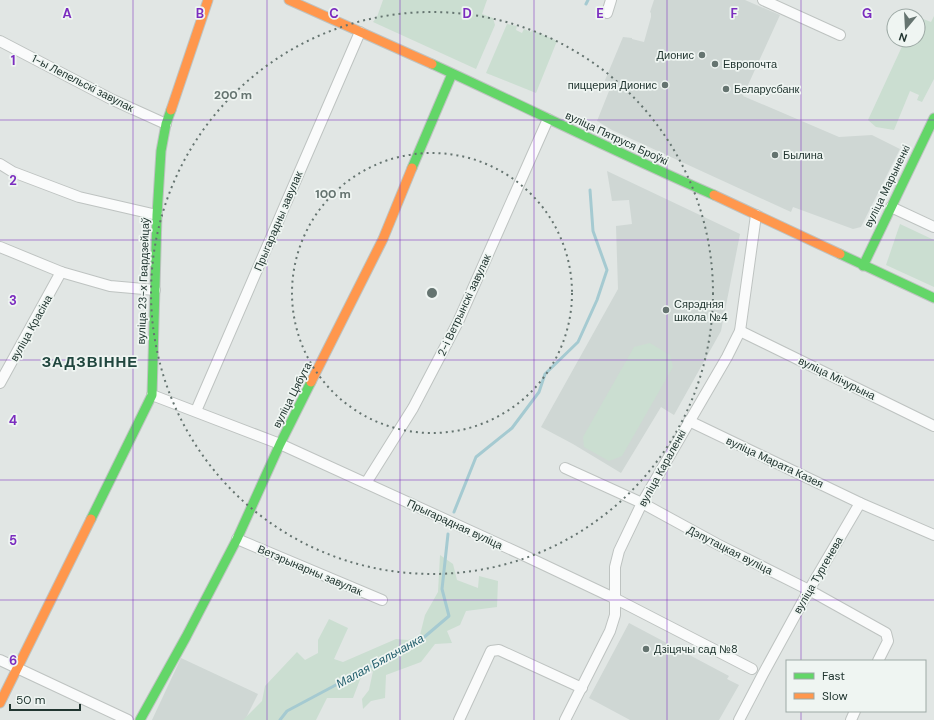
<svg xmlns="http://www.w3.org/2000/svg" width="934" height="720" viewBox="0 0 934 720" font-family="'DM Sans',sans-serif">
<style>
.built{fill:#cfd7d4}
.green{fill:#cbded1}
.lines{fill:none;stroke-linecap:round;stroke-linejoin:round}
.stream{stroke:#a5cad1;stroke-width:3}
.street-casing{stroke:#bec3c1;stroke-width:12}
.fast-casing{stroke:#bec3c1;stroke-width:11}
.slow-casing{stroke:#bec3c1;stroke-width:11}
.street{stroke:#fafbfb;stroke-width:10}
.fast{stroke:#63d668;stroke-width:9}
.slow{stroke:#ff974d;stroke-width:9}
.grid{fill:none;stroke:#7b2cbf;stroke-width:1;stroke-opacity:0.55}
.ring{fill:none;stroke:#657470;stroke-width:2;stroke-dasharray:2 4}
.poi-dot{fill:#657470;stroke:#eff5f2;stroke-width:1.5}
.labels{text-anchor:middle;dominant-baseline:central;stroke-width:3.5;stroke-linejoin:round;paint-order:stroke}
.poi-label{font-size:11px;fill:#223631;stroke:#eff5f2;text-anchor:start}
.street-label{font-size:11px;fill:#223631;stroke:#eff5f2}
.water-label{font-size:12px;font-style:italic;fill:#225e6c;stroke:#eff5f2}
.district-label{font-size:15px;font-weight:bold;letter-spacing:1px;fill:#20463e;stroke:#eff5f2}
.grid-label{font-size:13px;text-anchor:middle;font-weight:bold;fill:#7b2cbf;stroke:#eff5f2;stroke-width:3.5;stroke-linejoin:round;paint-order:stroke}
.centre{fill:#657470;stroke:#eff5f2;stroke-width:2}
.ring-label{font-size:12px;text-anchor:middle;font-weight:bold;fill:#657470;stroke:#eff5f2;stroke-width:3.5;stroke-linejoin:round;paint-order:stroke}
</style>
<rect width="100%" height="100%" fill="#e1e6e4"/>
<g class="built">
<polygon points="654,0 745,0 780,15 743,96 839,137 872,135 900,149 861,227 853,229 793,207 791,212 612,130 597,121 609,91 603,85 623,37 632,38 632,39 644,42 651,17 651,13 650,12"/>
<polygon points="607,171 740,234 721,331 674,415 661,407 621,473 573,444 541,427 618,289 616,226 632,224 629,200 612,201"/>
<polygon points="629,623 729,676 727,679 739,685 719,720 630,720 589,698"/>
<polygon points="181,658 258,694 245,720 152,720"/>
</g>
<g class="green">
<polygon points="383,0 487,0 482,14 493,18 495,25 476,69 373,22 377,17"/>
<polygon points="934,16 934,79 922,102 917,100 919,95 910,91 894,130 876,127 868,120 905,40 918,40 918,17 931,22"/>
<polygon points="507,24 517,26 516,30 522,33 524,29 531,32 532,30 557,41 536,93 486,73"/>
<polygon points="900,224 934,240 934,287 886,265"/>
<polygon points="650,343 670,355 673,367 622,456 609,461 584,447 583,437 634,347"/>
<polygon points="440,555 453,564 457,580 478,588 479,576 498,581 497,607 466,611 460,625 447,631 452,643 435,644 421,662 386,675 385,698 371,701 363,709 362,699 369,690 373,671 361,677 353,698 327,698 316,720 243,720 262,701 265,686 297,652 305,660 318,653 318,640 329,619 348,628 334,659 343,662 396,639 408,640 420,635 425,615 438,592"/>
</g>
<g class="lines">
<g class="stream">
<polyline points="586,4 588,0"/>
<polyline points="454,512 476,457 512,428 539,392 545,374 578,342 597,300 607,270 593,231 590,190"/>
<polyline points="280,720 287,711 422,639 449,616 442,589 448,534"/>
</g>
<g class="street-casing">
<g id="street">
<polyline points="763,0 840,35"/>
<polyline points="607,13 611,0"/>
<polyline points="0,41 113,100 166,124"/>
<polyline points="0,164 13,172 79,197 157,215"/>
<polyline points="891,207 934,227"/>
<polyline points="0,247 61,272 110,286 155,290"/>
<polyline points="740,331 934,426"/>
<polyline points="0,383 61,272"/>
<polyline points="152,395 280,444 521,554 616,599 752,669"/>
<polyline points="196,411 360,32"/>
<polyline points="689,421 860,503 934,535"/>
<polyline points="565,468 642,503 717,544 809,590 886,633 888,641 878,661"/>
<polyline points="366,483 413,408 458,322 548,119"/>
<polyline points="237,539 382,600"/>
<polyline points="0,660 128,720"/>
<polyline points="459,720 491,651 499,650 582,688"/>
<polyline points="565,720 610,631 615,615 615,567 619,551 642,503 727,357 740,331 756,215"/>
<polyline points="739,720 763,674 809,590 860,503"/>
<polyline points="851,720 855,711"/>
</g>
</g>
<g class="fast-casing">
<g id="fast">
<path d="M432 64C526 107 619 154 714 195"/>
<polyline points="412,168 452,74"/>
<polyline points="840,254 934,298"/>
<polyline points="863,266 934,118"/>
<polyline points="91,519 152,395 157,215 161,151 166,124 171,110"/>
<polyline points="140,720 186,637 237,539 280,444 311,382"/>
</g>
</g>
<g class="slow-casing">
<g id="slow">
<polyline points="289,0 432,64"/>
<polyline points="171,110 208,0"/>
<polyline points="714,195 840,254"/>
<polyline points="311,382 383,239 412,168"/>
<polyline points="0,703 91,519"/>
</g>
</g>
<use href="#street" class="street"/>
<use href="#fast" class="fast"/>
<use href="#slow" class="slow"/>
</g>
<path class="grid" d="M133 0V720M267 0V720M400 0V720M534 0V720M667 0V720M801 0V661M0 120H934M0 240H934M0 360H934M0 480H934M0 600H934M801 711V720"/>
<g class="ring">
<circle cx="432" cy="293" r="140"/>
<circle cx="432" cy="293" r="281"/>
</g>
<g class="poi-dot">
<circle cx="702" cy="55" r="4"/>
<circle cx="715" cy="64" r="4"/>
<circle cx="665" cy="85" r="4"/>
<circle cx="726" cy="89" r="4"/>
<circle cx="775" cy="155" r="4"/>
<circle cx="666" cy="310" r="4"/>
<circle cx="646" cy="649" r="4"/>
</g>
<g class="labels">
<g class="poi-label">
<text x="694" y="55" text-anchor="end">Дионис</text>
<text x="723" y="64">Европочта</text>
<text x="657" y="85" text-anchor="end">пиццерия Дионис</text>
<text x="734" y="89">Беларусбанк</text>
<text x="783" y="155">Былина</text>
<text x="674" y="304">Сярэдняя<tspan x="674" dy="13">школа №4</tspan></text>
<text x="654" y="649">Дзіцячы сад №8</text>
</g>
<g class="street-label">
<text transform="translate(83 83) rotate(27)">1-ы Лепельскі завулак</text>
<text transform="translate(617 138) rotate(25)">вуліца Пятруся Броўкі</text>
<text transform="translate(887 186) rotate(-64)">вуліца Марыненкі</text>
<text transform="translate(278 221) rotate(-67)">Прыгарадны завулак</text>
<text transform="translate(143 281) rotate(-88)">вуліца 23-х Гвардзейцаў</text>
<text transform="translate(464 305) rotate(-65)">2-і Ветрынскі завулак</text>
<text transform="translate(31 328) rotate(-61)">вуліца Красіна</text>
<text transform="translate(837 378) rotate(26)">вуліца Мічурына</text>
<text transform="translate(292 395) rotate(-63)">вуліца Цябута</text>
<text transform="translate(775 462) rotate(25)">вуліца Марата Казея</text>
<text transform="translate(662 468) rotate(-61)">вуліца Караленкі</text>
<text transform="translate(455 524) rotate(25)">Прыгарадная вуліца</text>
<text transform="translate(730 550) rotate(27)">Дэпутацкая вуліца</text>
<text transform="translate(310 570) rotate(23)">Ветэрынарны завулак</text>
<text transform="translate(818 575) rotate(-60)">вуліца Тургенева</text>
</g>
<g class="water-label">
<text transform="translate(380 661) rotate(-29)">Малая Бяльчанка</text>
</g>
<g class="district-label">
<text x="90" y="362">ЗАДЗВІННЕ</text>
</g>
</g>
<g class="grid-label">
<text x="67" y="18">A</text>
<text x="200" y="18">B</text>
<text x="334" y="18">C</text>
<text x="467" y="18">D</text>
<text x="600" y="18">E</text>
<text x="734" y="18">F</text>
<text x="867" y="18">G</text>
<text x="13" y="65">1</text>
<text x="13" y="185">2</text>
<text x="13" y="305">3</text>
<text x="13" y="425">4</text>
<text x="13" y="545">5</text>
<text x="13" y="665">6</text>
</g>
<circle cx="432" cy="293" r="6" class="centre"/>
<g class="ring-label">
<text x="233" y="99">200 m</text>
<text x="333" y="198">100 m</text>
</g>
<rect x="786" y="660" width="140" height="52" fill="#eff5f2" stroke="#9da9a5"/>
<rect x="794" y="673" width="20" height="6" fill="#63d668" stroke="#9da9a5"/>
<text x="822" y="680" font-size="12" fill="#223631">Fast</text>
<rect x="794" y="693" width="20" height="6" fill="#ff974d" stroke="#9da9a5"/>
<text x="822" y="700" font-size="12" fill="#223631">Slow</text>
<g transform="translate(906 28) rotate(198)"><circle r="19" fill="#eff5f2" stroke="#9da9a5"/>
<path d="M0-3L7 15L0 10L-7 15Z" fill="#657470"/>
<text y="-6" font-size="11" font-weight="bold" text-anchor="middle" fill="#223631">N</text>
</g>
<path d="M10 704v6h70v-6" fill="none" stroke="#223631" stroke-width="2"/>
<text x="16" y="704" font-size="12" fill="#223631" stroke="#eff5f2" stroke-width="3" paint-order="stroke">50 m</text>
</svg>
